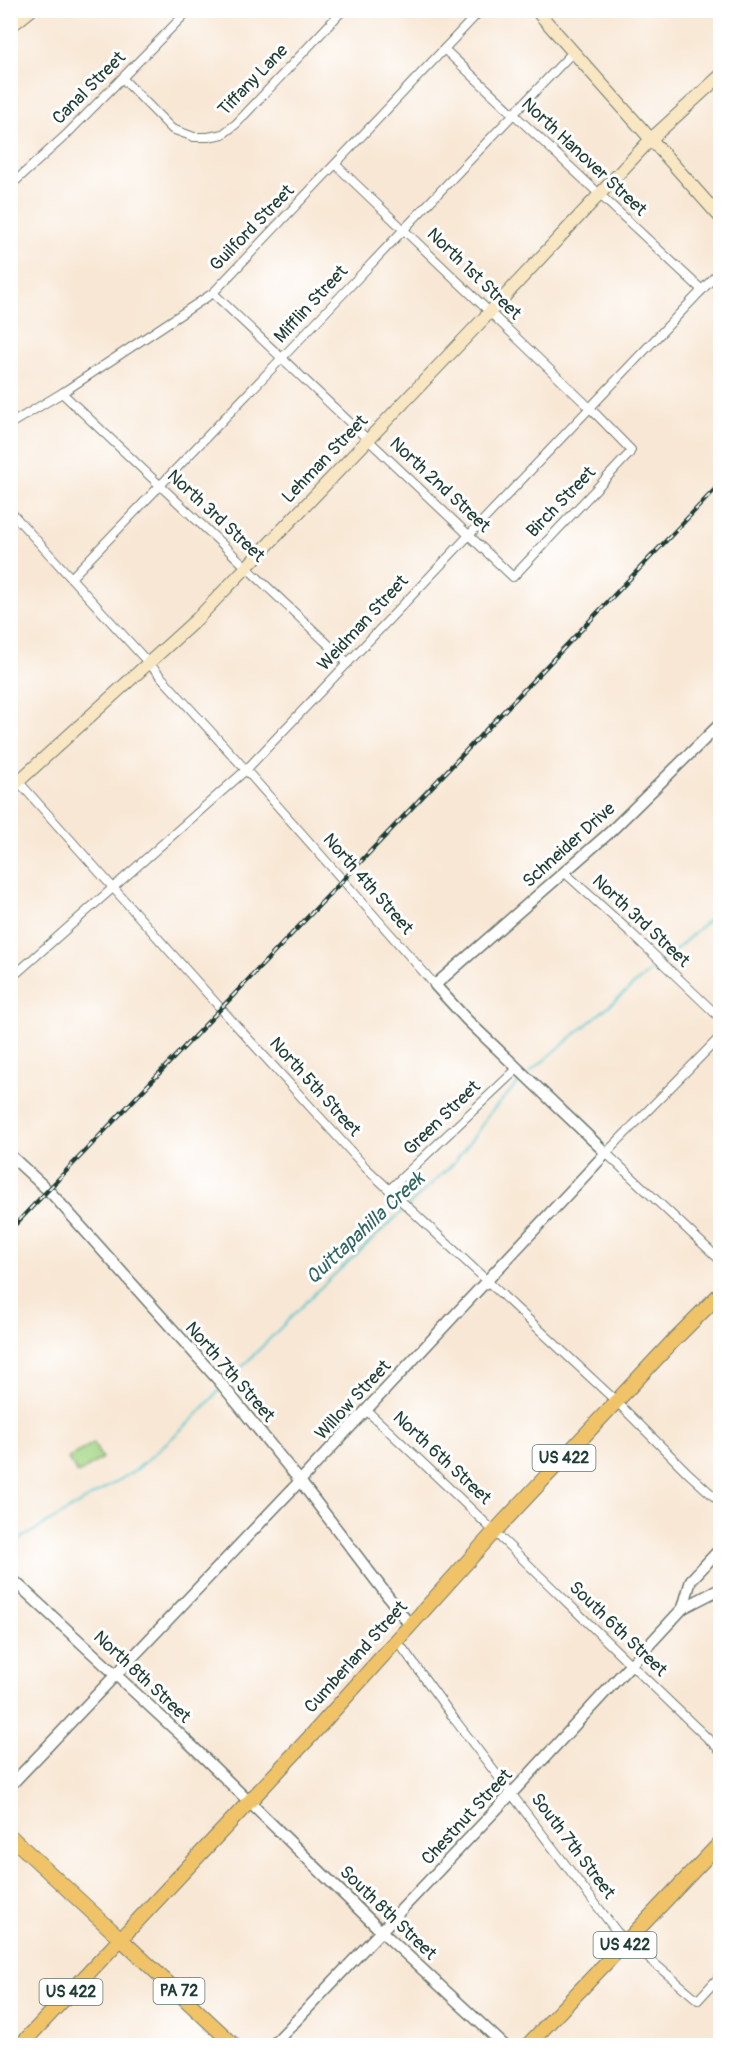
<svg xmlns="http://www.w3.org/2000/svg" width="731" height="2056" viewBox="0 0 731 2056" font-family="Pangolin,sans-serif">
<style>
.green{fill:#a4d685;stroke:#628a5c;stroke-width:1.5}
.lines{fill:none;stroke-linecap:round;stroke-linejoin:round}
.stream{stroke:#59c6cd;stroke-width:2}
.minor-casing{stroke:#6b786c;stroke-width:10}
.tertiary-casing{stroke:#6b786c;stroke-width:13}
.secondary-casing{stroke:#6b786c;stroke-width:14}
.primary-casing{stroke:#6b786c;stroke-width:16}
.trunk-casing{stroke:#6b786c;stroke-width:16}
.minor{stroke:#fff;stroke-width:8}
.tertiary{stroke:#fff;stroke-width:10}
.secondary{stroke:#f9e7c3;stroke-width:12}
.primary{stroke:#f0c369;stroke-width:14}
.trunk{stroke:#f0c369;stroke-width:14}
.rail-casing{stroke:#1f3d34;stroke-width:4.5}
.rail{stroke:#fff;stroke-width:2;stroke-dasharray:7;stroke-linecap:butt}
.labels{text-anchor:middle;dominant-baseline:central;stroke-width:6;stroke-linejoin:round;paint-order:stroke}
.shield{fill:#fff;stroke:#627771;stroke-width:1.5}
.shield-label{font-size:16px;font-weight:bold;fill:#1f3d34}
.street-label{font-size:18px;fill:#1f3d34;stroke:#fff}
.water-label{font-size:20px;font-style:italic;fill:#306662;stroke:#fff}
</style>
<rect width="100%" height="100%" fill="#fff"/>
<filter id="ink" filterUnits="userSpaceOnUse"><feTurbulence type="fractalNoise" baseFrequency=".0167" numOctaves="2"/><feDisplacementMap in="SourceGraphic" scale="12" xChannelSelector="R" yChannelSelector="G"/><feConvolveMatrix kernelMatrix="1 2 1 2 8 2 1 2 1" color-interpolation-filters="sRGB"/></filter>
<filter id="wash" filterUnits="userSpaceOnUse"><feTurbulence type="fractalNoise" baseFrequency=".008" numOctaves="4" result="noise"/><feDisplacementMap in="SourceGraphic" scale="24" xChannelSelector="R" yChannelSelector="G"/><feGaussianBlur stdDeviation="1.35" result="paint"/><feColorMatrix in="noise" values="0 0 0 0 0 0 0 0 0 0 0 0 0 0 0 0 0 1.4 0 .05"/><feComposite in="paint" operator="in"/></filter>
<g filter="url(#wash)">
<rect width="100%" height="100%" fill="#f8e7d4"/>
<polygon class="green" points="93,1443 102,1458 78,1474 68,1459"/>
<g class="lines">
<g class="stream">
<polyline points="529,1073 680,946 720,909"/>
<polyline points="226,1383 319,1289 453,1164 478,1131 487,1116 522,1079"/>
<polyline points="10,1545 136,1470 191,1421 220,1390"/>
</g>
</g>
</g>
<g filter="url(#ink)">
<g class="lines">
<g class="minor-casing">
<g id="minor">
<polyline points="444,49 702,290"/>
<polyline points="123,79 172,129 194,137 208,137 223,134 236,124 343,10"/>
<polyline points="10,186 66,135 189,10"/>
<polyline points="213,293 513,577 629,454 631,450 590,408 336,165"/>
<polyline points="62,393 348,663"/>
<polyline points="10,424 62,393 213,293 481,10"/>
<polyline points="10,511 246,770 435,985"/>
<path d="M71 578C240 404 405 227 573 52"/>
<polyline points="10,772 214,1001 366,1168 617,1402 688,1473 720,1502"/>
<polyline points="564,872 629,931 720,1018"/>
<polyline points="10,979 246,770 720,271"/>
<polyline points="720,1037 606,1153 720,1260"/>
<polyline points="389,1190 517,1069"/>
<path d="M366 1410C487 1521 601 1638 720 1750"/>
<polyline points="396,1639 455,1720 617,1932 698,2000 720,1976"/>
</g>
</g>
<g class="tertiary-casing">
<g id="tertiary">
<polyline points="10,1155 52,1194 219,1381 300,1481 409,1624"/>
<polyline points="10,1577 183,1737 380,1930 505,2046"/>
<polyline points="683,1608 720,1589"/>
<polyline points="10,1786 300,1481 606,1153 467,1020 435,985 609,833 720,724"/>
<polyline points="272,2046 512,1793 683,1608 691,1580 720,1549"/>
</g>
</g>
<g class="secondary-casing">
<g id="secondary">
<polyline points="536,10 720,217"/>
<polyline points="10,27 31,10"/>
<polyline points="10,789 197,619 490,312 651,139 720,76"/>
</g>
</g>
<g class="primary-casing">
<polyline id="primary" points="10,1836 121,1939"/>
</g>
<g class="trunk-casing">
<g id="trunk">
<polyline points="121,1939 235,2046"/>
<polyline points="20,2046 309,1738 495,1531 674,1340 720,1294"/>
<polyline points="527,2046 720,1843"/>
</g>
</g>
<use href="#minor" class="minor"/>
<use href="#tertiary" class="tertiary"/>
<use href="#secondary" class="secondary"/>
<use href="#primary" class="primary"/>
<use href="#trunk" class="trunk"/>
<g class="rail-casing">
<polyline id="rail" points="10,1230 720,484"/>
</g>
<use href="#rail" class="rail"/>
</g>
</g>
<g class="labels">
<g class="shield">
<rect x="532.5" y="1445" width="63" height="26" rx="4.5"/>
<rect x="593.5" y="1932" width="63" height="26" rx="4.5"/>
<rect x="153.5" y="1978" width="51" height="26" rx="4.5"/>
<rect x="39.5" y="1979" width="63" height="26" rx="4.5"/>
</g>
<g class="shield-label">
<text x="564" y="1458">US 422</text>
<text x="625" y="1945">US 422</text>
<text x="179" y="1991">PA 72</text>
<text x="71" y="1992">US 422</text>
</g>
<g class="street-label">
<text transform="translate(253 80) rotate(-46)">Tiffany Lane</text>
<text transform="translate(89 88) rotate(-45)">Canal Street</text>
<text transform="translate(584 157) rotate(43)">North Hanover Street</text>
<text transform="translate(252 228) rotate(-46)">Guilford Street</text>
<text transform="translate(474 274) rotate(44)">North 1st Street</text>
<text transform="translate(311 304) rotate(-47)">Mifflin Street</text>
<text transform="translate(325 459) rotate(-46)">Lehman Street</text>
<text transform="translate(440 485) rotate(43)">North 2nd Street</text>
<text transform="translate(561 502) rotate(-46)">Birch Street</text>
<text transform="translate(216 516) rotate(43)">North 3rd Street</text>
<text transform="translate(363 623) rotate(-47)">Weidman Street</text>
<text transform="translate(569 845) rotate(-42)">Schneider Drive</text>
<text transform="translate(368 884) rotate(49)">North 4th Street</text>
<text transform="translate(641 921) rotate(43)">North 3rd Street</text>
<text transform="translate(315 1087) rotate(48)">North 5th Street</text>
<text transform="translate(442 1118) rotate(-44)">Green Street</text>
<text transform="translate(230 1372) rotate(49)">North 7th Street</text>
<text transform="translate(353 1400) rotate(-47)">Willow Street</text>
<text transform="translate(442 1458) rotate(43)">North 6th Street</text>
<text transform="translate(618 1629) rotate(44)">South 6th Street</text>
<text transform="translate(356 1657) rotate(-48)">Cumberland Street</text>
<text transform="translate(142 1677) rotate(43)">North 8th Street</text>
<text transform="translate(467 1817) rotate(-47)">Chestnut Street</text>
<text transform="translate(573 1846) rotate(53)">South 7th Street</text>
<text transform="translate(388 1913) rotate(44)">South 8th Street</text>
</g>
<g class="water-label">
<text transform="translate(365 1228) rotate(-43)">Quittapahilla Creek</text>
</g>
</g>
<rect width="731" height="2056" fill="none" stroke="#fff" stroke-width="36"/>
</svg>
